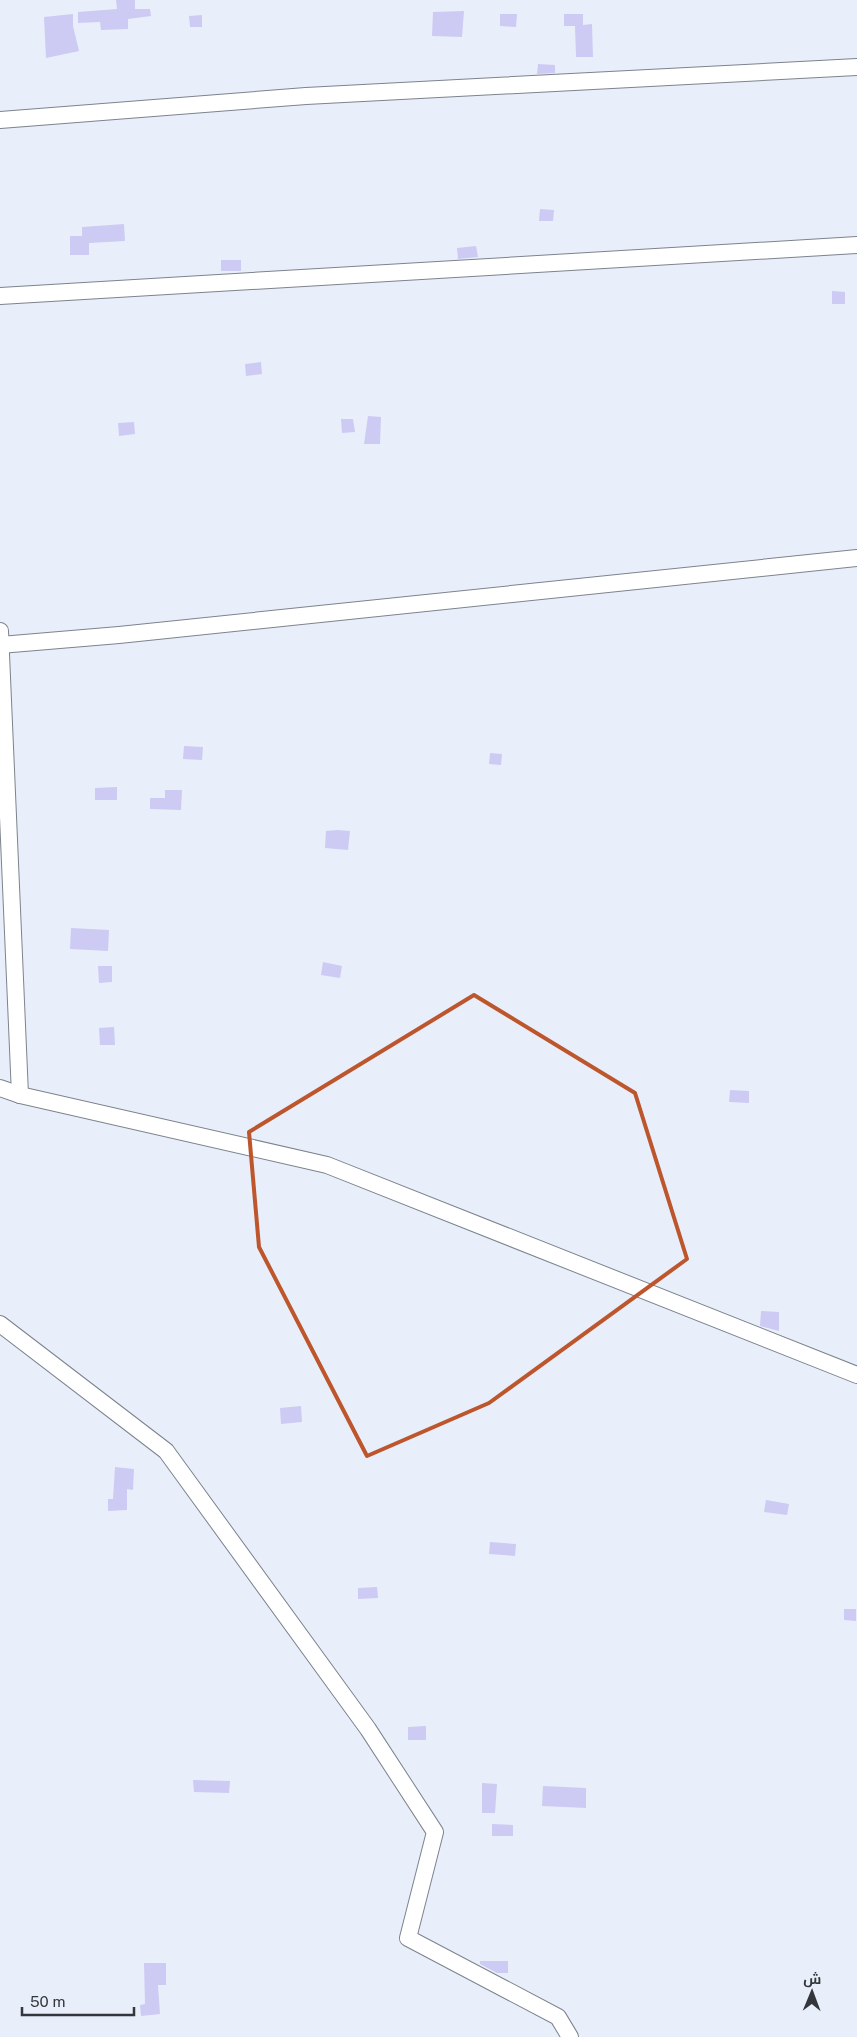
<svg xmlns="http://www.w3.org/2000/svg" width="857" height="2037" viewBox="0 0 857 2037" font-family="'Public Sans',Cairo,sans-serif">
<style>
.building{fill:#cdcaf4}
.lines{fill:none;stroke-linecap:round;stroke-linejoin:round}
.street-casing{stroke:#7d838d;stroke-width:18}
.street{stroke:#fff;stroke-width:16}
.marked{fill:none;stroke:#bd562c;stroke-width:4;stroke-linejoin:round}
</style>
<rect width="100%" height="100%" fill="#e8effa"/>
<g class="building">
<polygon points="116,0 135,0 135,9 150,9 151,16 128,19 128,29 101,30 100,22 78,23 78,12 117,9"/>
<polygon points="464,11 462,37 432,36 433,12"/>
<polygon points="73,14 73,26 79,51 46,58 44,17"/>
<polygon points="500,14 517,14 516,27 500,26"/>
<polygon points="564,14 583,14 583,25 592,24 593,57 576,57 575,26 564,26"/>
<polygon points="202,15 202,27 190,27 189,16"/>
<polygon points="538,64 555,65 555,73 537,74"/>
<polygon points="540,209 554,210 553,221 539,221"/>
<polygon points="124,224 125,241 89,243 89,255 70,255 70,236 82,236 82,227"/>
<polygon points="476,246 478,257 458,259 457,248"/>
<rect x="221" y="260" width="20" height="11"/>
<polygon points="832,291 845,292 845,304 832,304"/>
<polygon points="261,362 262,374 246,376 245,364"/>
<polygon points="368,416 381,417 380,444 364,444"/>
<polygon points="341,419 353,419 355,432 342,433"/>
<polygon points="134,422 135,434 119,436 118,423"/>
<polygon points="184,746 203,747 202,760 183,759"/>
<polygon points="490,753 502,754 501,765 489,764"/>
<polygon points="117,787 117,800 95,800 95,788"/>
<polygon points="165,790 182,790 181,810 150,809 150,798 165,798"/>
<polygon points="337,830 350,831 348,850 325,848 326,831"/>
<polygon points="71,928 109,930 108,951 70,949"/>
<polygon points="323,962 342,966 340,978 321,975"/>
<polygon points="98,966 112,966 112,982 99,983"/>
<polygon points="114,1027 115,1045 100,1045 99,1028"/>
<polygon points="730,1090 749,1091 749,1103 729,1102"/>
<polygon points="761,1311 779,1312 779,1331 760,1326"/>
<polygon points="301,1406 302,1422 281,1424 280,1408"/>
<polygon points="115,1467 134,1469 133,1490 127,1489 127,1510 108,1511 108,1499 113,1499"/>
<polygon points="766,1500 789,1504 787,1515 764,1512"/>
<polygon points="490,1542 516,1544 515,1556 489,1554"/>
<polygon points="377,1587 378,1598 358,1599 358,1588"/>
<polygon points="844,1609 856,1609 856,1621 844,1620"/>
<polygon points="426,1726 426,1740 408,1740 408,1727"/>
<polygon points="193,1780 230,1781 229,1793 194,1792"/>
<polygon points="482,1783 497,1784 495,1813 482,1813"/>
<polygon points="543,1786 586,1788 586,1808 542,1806"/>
<polygon points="492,1824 513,1825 513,1836 492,1836"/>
<polygon points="480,1961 508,1961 508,1973 497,1973 480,1964"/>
<polygon points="144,1963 166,1963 166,1985 158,1985 160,2014 141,2016 140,2005 145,2004"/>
</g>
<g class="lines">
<g class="street-casing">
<g id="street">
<polyline points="0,120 306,96 857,67"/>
<polyline points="0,296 857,245"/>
<polyline points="0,631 20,1095"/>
<polyline points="0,645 119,635 857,558"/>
<polyline points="0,1088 20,1095 327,1165 857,1375"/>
<polyline points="0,1324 166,1451 368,1729 435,1832 408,1938 558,2017 570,2037"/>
</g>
</g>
<use href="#street" class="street"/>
</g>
<path class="marked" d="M474 995 635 1093 687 1259 489 1403 367 1456 259 1247 249 1132Z"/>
<g transform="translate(812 1992) rotate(1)" stroke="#e8effa" stroke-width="4" paint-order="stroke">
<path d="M0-4L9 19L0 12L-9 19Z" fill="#33363a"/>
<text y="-8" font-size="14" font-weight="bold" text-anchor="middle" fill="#33363a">ش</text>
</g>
<path d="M22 2007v8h112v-8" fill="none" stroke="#33363a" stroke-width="2.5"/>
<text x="30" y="2007" font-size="15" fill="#33363a" stroke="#e8effa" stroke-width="4" paint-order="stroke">50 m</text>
</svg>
